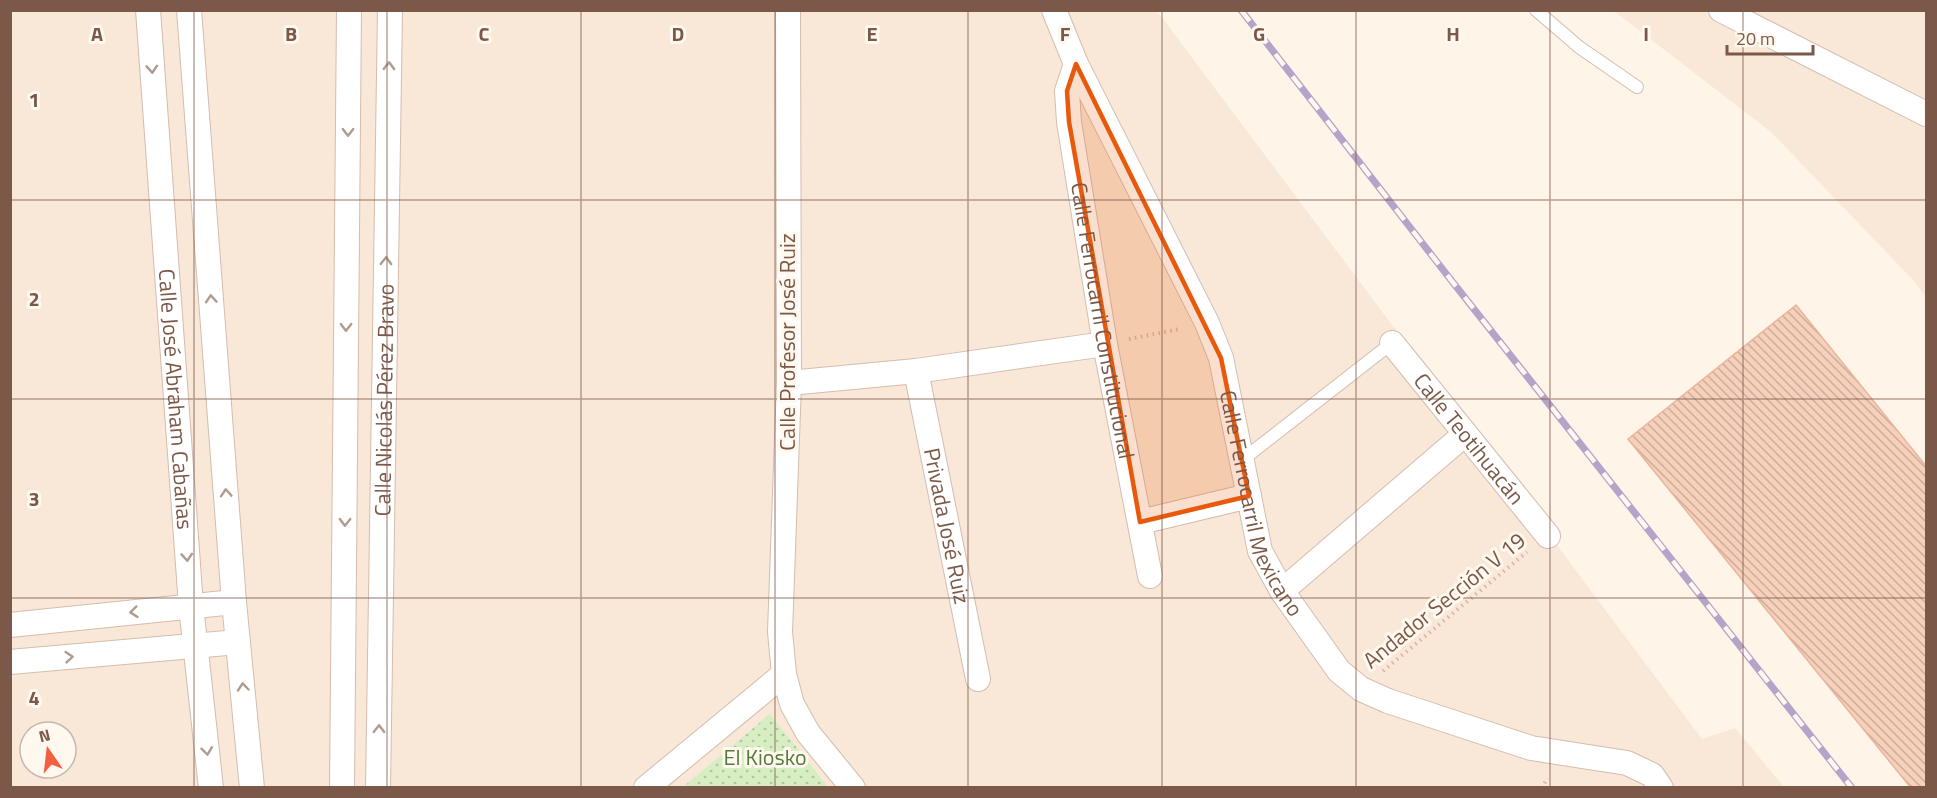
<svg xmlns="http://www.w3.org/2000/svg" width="1937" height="798" viewBox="0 0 1937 798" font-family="'Titillium Web',sans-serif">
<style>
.residential{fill:#f9e8d7;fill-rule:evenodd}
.grass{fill:url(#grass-dots)}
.building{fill:url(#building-back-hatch);stroke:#ebb59a;stroke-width:1.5}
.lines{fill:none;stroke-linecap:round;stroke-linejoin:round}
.service-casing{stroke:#d4bdae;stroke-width:14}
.minor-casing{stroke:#d4bdae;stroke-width:26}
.path{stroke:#dcb39e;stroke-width:4;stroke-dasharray:1.5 4.5;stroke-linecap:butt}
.service{stroke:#fff;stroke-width:12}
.minor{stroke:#fff;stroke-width:24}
.rail-casing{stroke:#b6a3ca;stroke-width:7}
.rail{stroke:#fff8ef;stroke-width:4.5;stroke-dasharray:14;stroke-linecap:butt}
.oneway{stroke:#b09b91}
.marked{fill:#e8590c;fill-opacity:0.2;stroke:#e8590c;stroke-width:4.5;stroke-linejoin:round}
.grid{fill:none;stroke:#7b5848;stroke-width:1.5;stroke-opacity:0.55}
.labels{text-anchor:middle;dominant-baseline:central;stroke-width:6;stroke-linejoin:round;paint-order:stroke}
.street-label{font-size:22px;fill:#7b5848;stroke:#fff8ef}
.park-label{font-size:22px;fill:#527c3c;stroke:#fff8ef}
.grid-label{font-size:20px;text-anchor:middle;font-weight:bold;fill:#7b5848;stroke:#fff8ef;stroke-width:6;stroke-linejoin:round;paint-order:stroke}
</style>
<defs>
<pattern id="grass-dots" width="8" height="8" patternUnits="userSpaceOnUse" patternTransform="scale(1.5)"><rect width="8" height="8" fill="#d7eec3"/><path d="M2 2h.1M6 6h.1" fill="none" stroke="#b3c4a0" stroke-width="1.8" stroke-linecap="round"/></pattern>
<pattern id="building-back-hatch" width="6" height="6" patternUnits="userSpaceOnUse" patternTransform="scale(1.5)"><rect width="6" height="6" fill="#f6d0bb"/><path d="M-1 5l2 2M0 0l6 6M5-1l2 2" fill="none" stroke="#ccac9a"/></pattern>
</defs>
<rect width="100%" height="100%" fill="#fef4e7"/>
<g class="residential">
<path d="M10 11H1157L1702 739 1735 728 1784 787H11ZM30 732H66V768H30Z"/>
<polygon points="1614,11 1926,11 1926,297 1913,280 1771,132"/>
</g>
<polygon class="grass" points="770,714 828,787 683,787"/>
<polygon class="building" points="1796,305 1926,466 1926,788 1911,788 1628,439"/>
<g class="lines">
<g class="service-casing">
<g id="service">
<polyline points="1536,10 1579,47 1637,87"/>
<polyline points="1242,460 1392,343"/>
</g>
</g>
<g class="minor-casing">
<g id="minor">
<path id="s1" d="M148 10 191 606 211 788"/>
<polyline points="189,10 234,602 252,788"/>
<polyline points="788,10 789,383 780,632 784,674 792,704 808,733 853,788"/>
<path id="s2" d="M1054 10 1076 64 1207 323 1221 358 1260 551 1282 591 1339 671 1361 689 1388 701 1531 748 1627 763 1652 775 1661 788"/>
<polyline points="1721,10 1926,114"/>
<path id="s3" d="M1076 64 1067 91 1069 122 1105 344 1150 576"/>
<path id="s4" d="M1392 343 1548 536"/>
<path id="s5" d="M916 371 978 679"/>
<polyline points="789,383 916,371 1105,344"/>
<polyline points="1140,522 1249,496"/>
<polyline points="1282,591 1465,434"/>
<polyline points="10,625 234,602"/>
<polyline points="10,662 238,642"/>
<polyline points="342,788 349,10"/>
<path id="s6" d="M378 788 390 10"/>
<polyline points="646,788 784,674"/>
</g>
</g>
<g class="path">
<polyline points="1129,339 1180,329"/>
<polyline points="1383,671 1527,552"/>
<polyline points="1541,788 1548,778"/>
</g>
<use href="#service" class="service"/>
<use href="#minor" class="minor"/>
<g class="rail-casing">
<polyline id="rail" points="1241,10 1451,280 1852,788"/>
</g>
<use href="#rail" class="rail"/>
</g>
<defs><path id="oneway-chevron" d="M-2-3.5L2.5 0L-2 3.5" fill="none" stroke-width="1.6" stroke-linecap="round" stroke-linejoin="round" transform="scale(1.5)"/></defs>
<g class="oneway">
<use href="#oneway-chevron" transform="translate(389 66) rotate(-89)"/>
<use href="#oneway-chevron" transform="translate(152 69) rotate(86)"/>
<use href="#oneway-chevron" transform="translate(348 132) rotate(91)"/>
<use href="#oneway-chevron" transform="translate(386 261) rotate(-89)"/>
<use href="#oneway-chevron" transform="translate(211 299) rotate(-94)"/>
<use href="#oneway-chevron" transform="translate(346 327) rotate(91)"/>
<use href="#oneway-chevron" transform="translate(226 493) rotate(-94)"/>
<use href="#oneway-chevron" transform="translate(345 522) rotate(91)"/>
<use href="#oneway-chevron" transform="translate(187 557) rotate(86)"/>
<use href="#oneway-chevron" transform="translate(134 612) rotate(174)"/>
<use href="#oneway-chevron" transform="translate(69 657) rotate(-5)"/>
<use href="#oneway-chevron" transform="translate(243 687) rotate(-95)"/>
<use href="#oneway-chevron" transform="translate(379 729) rotate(-89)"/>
<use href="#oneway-chevron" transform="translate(207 751) rotate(83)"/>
</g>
<path class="marked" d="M1076 64 1221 358 1249 496 1140 522 1069 122 1067 91Z"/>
<path class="grid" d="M194 10V788M387 10V788M581 10V788M775 10V788M968 10V788M1162 10V788M1356 10V788M1550 10V788M1743 10V788M10 200H1926M10 399H1926M10 598H1926"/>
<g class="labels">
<g class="street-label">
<text stroke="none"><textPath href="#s3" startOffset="261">Calle Ferrocarril Constitucional</textPath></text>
<text transform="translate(787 342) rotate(-90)">Calle Profesor José Ruiz</text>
<text stroke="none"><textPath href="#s1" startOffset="390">Calle José Abraham Cabañas</textPath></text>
<text stroke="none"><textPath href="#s6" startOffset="388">Calle Nicolás Pérez Bravo</textPath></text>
<text stroke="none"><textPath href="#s4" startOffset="123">Calle Teotihuacán</textPath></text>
<text stroke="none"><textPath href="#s2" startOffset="538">Calle Ferrocarril Mexicano</textPath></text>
<text stroke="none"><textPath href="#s5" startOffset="158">Privada José Ruiz</textPath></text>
<text transform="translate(1444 600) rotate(-39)">Andador Sección V 19</text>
</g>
<g class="park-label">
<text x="765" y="757">El Kiosko</text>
</g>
</g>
<g class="grid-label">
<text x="97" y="41">A</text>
<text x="291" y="41">B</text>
<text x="484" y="41">C</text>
<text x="678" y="41">D</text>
<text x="872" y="41">E</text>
<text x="1065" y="41">F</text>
<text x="1259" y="41">G</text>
<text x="1453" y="41">H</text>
<text x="1646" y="41">I</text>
<text x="34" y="107">1</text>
<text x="34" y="306">2</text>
<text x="34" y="506">3</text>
<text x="34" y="705">4</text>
</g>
<rect width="1937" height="798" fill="none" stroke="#7b5848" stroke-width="24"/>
<g transform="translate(48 750) rotate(346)"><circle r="28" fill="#fff8ef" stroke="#cab8ac" stroke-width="1.5"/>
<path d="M0-4.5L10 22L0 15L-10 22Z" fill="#f36041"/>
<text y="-9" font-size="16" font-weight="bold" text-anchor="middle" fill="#7b5848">N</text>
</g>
<path d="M1727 45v9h86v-9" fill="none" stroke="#7b5848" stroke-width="3"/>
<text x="1736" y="45" font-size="18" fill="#7b5848" stroke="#fff8ef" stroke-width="4.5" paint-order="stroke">20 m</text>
</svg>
